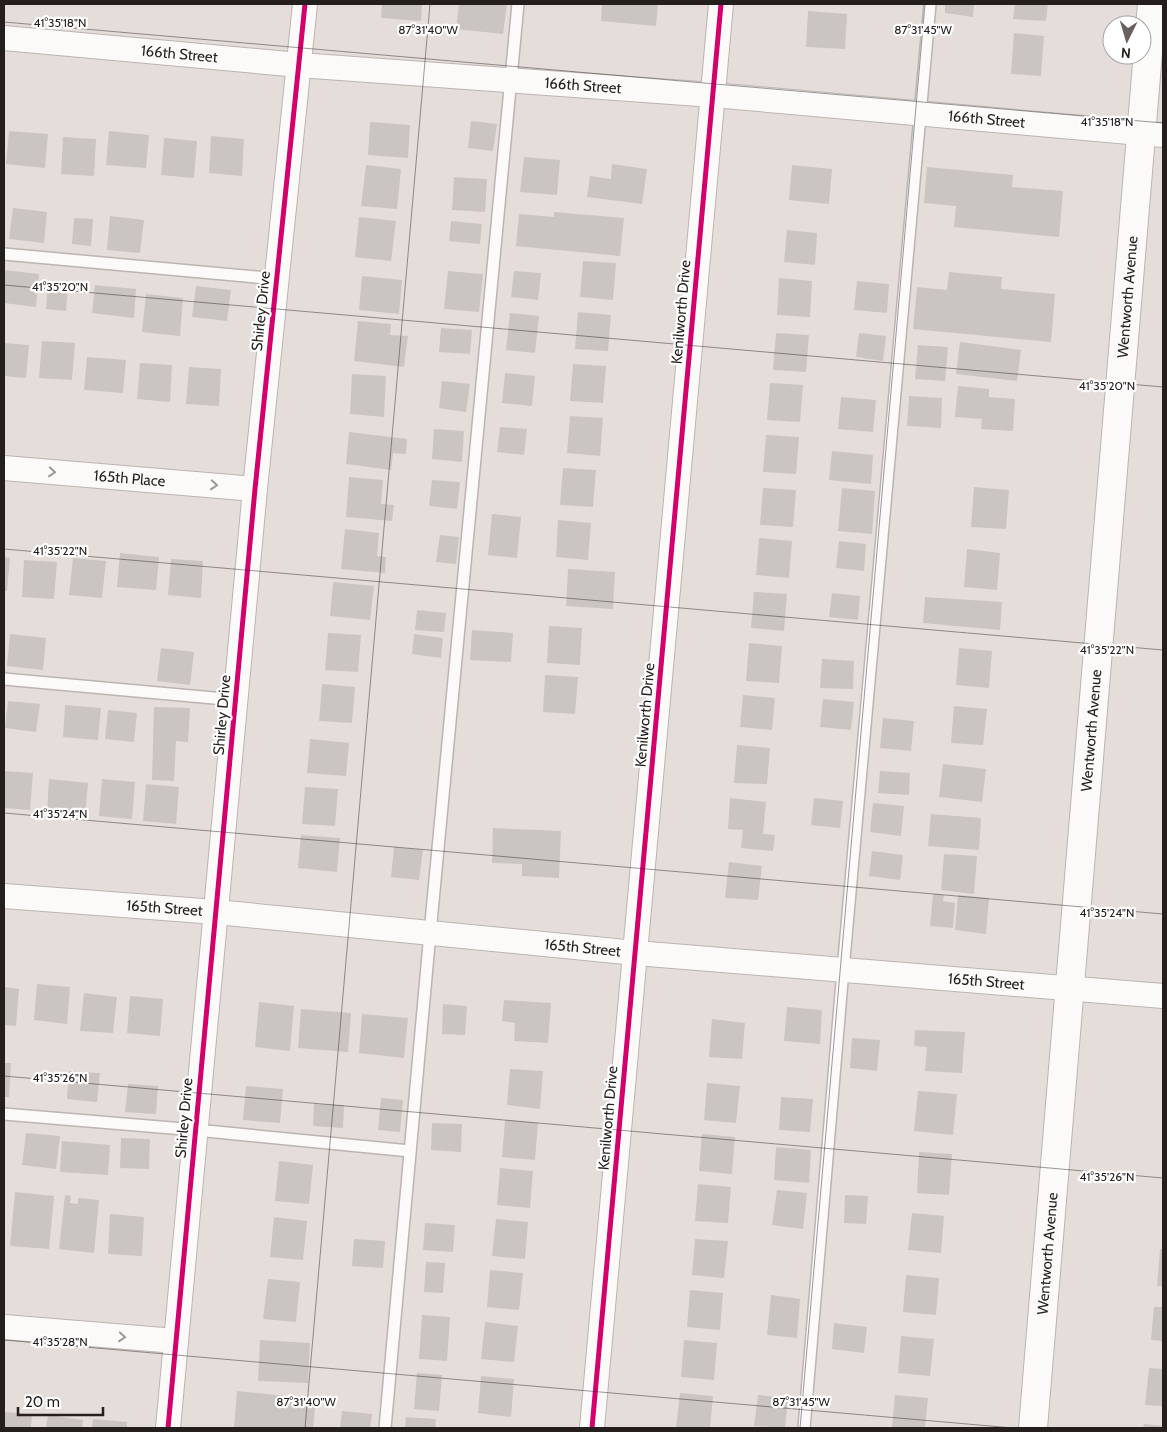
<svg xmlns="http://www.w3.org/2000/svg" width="1167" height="1432" viewBox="0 0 1167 1432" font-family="Cabin,sans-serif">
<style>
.building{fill:#cbc5c2}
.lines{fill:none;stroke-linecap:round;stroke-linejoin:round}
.service-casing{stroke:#bbb4b1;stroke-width:14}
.minor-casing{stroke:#bbb4b1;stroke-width:26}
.tertiary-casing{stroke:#bbb4b1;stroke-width:30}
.service{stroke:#fbfaf9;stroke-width:11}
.minor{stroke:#fbfaf9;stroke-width:24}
.tertiary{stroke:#fbfaf9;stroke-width:28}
.cycleway-casing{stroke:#fff;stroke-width:8}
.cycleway{stroke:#d6006c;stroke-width:5}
.oneway{stroke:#9a9796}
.ticks{fill:none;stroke:#241f1d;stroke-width:1;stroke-opacity:0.45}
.labels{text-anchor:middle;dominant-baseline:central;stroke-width:4.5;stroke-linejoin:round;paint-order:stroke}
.street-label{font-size:15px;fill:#241f1d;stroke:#fff}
.ticks-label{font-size:12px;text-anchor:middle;fill:#241f1d;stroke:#fff;stroke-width:4.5;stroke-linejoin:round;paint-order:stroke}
</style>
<rect width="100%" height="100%" fill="#e5ddd9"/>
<g class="building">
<polygon points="382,4 422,4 421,21 381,18"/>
<polygon points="459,4 507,4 503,34 456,29"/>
<polygon points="602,4 658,4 656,26 601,21"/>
<polygon points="945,4 974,4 973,17 945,13"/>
<polygon points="1015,4 1048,4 1046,21 1013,19"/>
<polygon points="808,11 847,14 845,49 806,47"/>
<polygon points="1014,33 1044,36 1041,76 1011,74"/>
<polygon points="471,121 497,124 493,151 468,148"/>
<polygon points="370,122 410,125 408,158 368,155"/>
<polygon points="9,131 48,134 45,168 6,164"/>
<polygon points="109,131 149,135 146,168 106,165"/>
<polygon points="211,136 244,139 242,176 209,173"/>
<polygon points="63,137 96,139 94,176 61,174"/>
<polygon points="164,138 197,141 194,178 161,175"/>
<polygon points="524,157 560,160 557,195 520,192"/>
<polygon points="612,164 647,169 642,204 587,197 590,176 611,179"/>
<polygon points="366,165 401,169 397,209 361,206"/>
<polygon points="792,165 832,169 829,204 789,200"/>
<polygon points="927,167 1013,175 1012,187 1063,191 1059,237 954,227 956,206 924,203"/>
<polygon points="454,177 487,179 485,212 452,210"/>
<polygon points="13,208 47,212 44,243 9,239"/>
<polygon points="554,212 624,218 620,256 516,246 519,214 554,217"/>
<polygon points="110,216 144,220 140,253 107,250"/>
<polygon points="359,217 396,221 391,261 355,257"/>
<polygon points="74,218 93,219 91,246 72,244"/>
<polygon points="451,221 482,224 480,244 449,241"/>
<polygon points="787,230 817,233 815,265 784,262"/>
<polygon points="583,261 616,263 613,300 580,297"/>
<polygon points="4,270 39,274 36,307 4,303"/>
<polygon points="448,271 483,274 479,312 444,309"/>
<polygon points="514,271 541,273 538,300 511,297"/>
<polygon points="949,272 1002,277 1001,289 1055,294 1051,342 913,329 917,287 947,290"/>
<polygon points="362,276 402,280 399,314 359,310"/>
<polygon points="779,278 812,281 810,317 777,315"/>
<polygon points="857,281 889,284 887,313 854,310"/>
<polygon points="48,282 68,284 66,311 46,309"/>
<polygon points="95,285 136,289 134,318 92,313"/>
<polygon points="196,286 231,290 227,321 192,317"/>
<polygon points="146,294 183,298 180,336 142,332"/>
<polygon points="578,312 611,315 608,351 575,349"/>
<polygon points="510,313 539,316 535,353 506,350"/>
<polygon points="358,321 391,324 390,335 408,336 404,367 354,361"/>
<polygon points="441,328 472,330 470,354 439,352"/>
<polygon points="776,333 809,335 806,372 773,370"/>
<polygon points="859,333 886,336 883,361 856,357"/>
<polygon points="42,341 75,343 72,380 39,378"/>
<polygon points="960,342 1021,350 1017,381 956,374"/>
<polygon points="4,343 29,345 26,378 4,376"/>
<polygon points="918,345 948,347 945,381 915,379"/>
<polygon points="87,357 126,360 123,393 84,390"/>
<polygon points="140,363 172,365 170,402 137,399"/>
<polygon points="573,364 606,366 603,403 570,401"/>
<polygon points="189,367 221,369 219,406 186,404"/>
<polygon points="505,373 535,376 532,406 502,403"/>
<polygon points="352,374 386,376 384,417 350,414"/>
<polygon points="442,381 470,384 466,412 439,408"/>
<polygon points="770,383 803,385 800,422 767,420"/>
<polygon points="958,386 989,389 989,397 1015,399 1013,431 981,429 982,419 955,417"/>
<polygon points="909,396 942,398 941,428 907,426"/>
<polygon points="841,397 876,400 873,432 838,429"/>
<polygon points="570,416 603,418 600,456 567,453"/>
<polygon points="500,427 527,429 524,455 497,452"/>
<polygon points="434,429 464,431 462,462 432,459"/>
<polygon points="349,432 407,439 406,454 393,453 391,470 346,464"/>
<polygon points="766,435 799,437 796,474 763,472"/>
<polygon points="832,451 873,455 871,484 829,480"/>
<polygon points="563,468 596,470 593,507 560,505"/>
<polygon points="349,477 383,480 381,504 394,505 392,521 346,517"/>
<polygon points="432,480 460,482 457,509 429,506"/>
<polygon points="974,487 1009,490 1006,529 971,527"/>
<polygon points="763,488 796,490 793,527 760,525"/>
<polygon points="842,488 875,491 872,534 838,531"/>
<polygon points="492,514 521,517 517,558 488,555"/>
<polygon points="558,520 591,523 588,560 556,557"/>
<polygon points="345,529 379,533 377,556 386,557 385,573 341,569"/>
<polygon points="440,535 459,537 456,564 436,562"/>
<polygon points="759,538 792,541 789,578 756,575"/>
<polygon points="839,541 866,544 864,571 836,568"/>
<polygon points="967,549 1000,553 997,590 964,587"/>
<polygon points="120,553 159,557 156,590 117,587"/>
<polygon points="4,557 10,558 7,591 4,591"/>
<polygon points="73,558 106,561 102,598 69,595"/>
<polygon points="171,559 203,561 201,598 168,595"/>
<polygon points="24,560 57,562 54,599 22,597"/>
<polygon points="568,569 615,572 613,609 566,606"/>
<polygon points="333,582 374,586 370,620 330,616"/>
<polygon points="754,592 787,594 784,631 751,628"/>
<polygon points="832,593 860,596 858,620 829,617"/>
<polygon points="925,597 1002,602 1000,630 923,623"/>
<polygon points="417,610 446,613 444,632 415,630"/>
<polygon points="549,626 582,628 580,665 547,663"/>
<polygon points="472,630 513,633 511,662 470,660"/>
<polygon points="328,633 361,635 358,672 325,670"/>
<polygon points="10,634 46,638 43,670 7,666"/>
<polygon points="414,634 443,638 441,658 412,654"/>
<polygon points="749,643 782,646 779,683 746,681"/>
<polygon points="161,648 194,652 190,685 157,681"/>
<polygon points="959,648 992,651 989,688 956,685"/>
<polygon points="822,659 854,661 853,689 820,688"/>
<polygon points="545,675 578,677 575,714 543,712"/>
<polygon points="322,684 355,687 352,723 319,721"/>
<polygon points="743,695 775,698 772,730 740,727"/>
<polygon points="823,699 854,702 851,730 820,727"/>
<polygon points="8,701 40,704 36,732 5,728"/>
<polygon points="65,705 101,708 98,740 63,737"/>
<polygon points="954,706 987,709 983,745 951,743"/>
<polygon points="154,707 190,708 188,742 176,741 174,781 152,780"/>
<polygon points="108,710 137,713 134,742 105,739"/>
<polygon points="883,718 914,721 911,751 880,748"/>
<polygon points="310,739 349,743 346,776 307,773"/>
<polygon points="737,745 770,748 767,784 734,783"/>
<polygon points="943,764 986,769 982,802 939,797"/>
<polygon points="4,771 33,773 30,810 4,808"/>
<polygon points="880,771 910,773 909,795 878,793"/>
<polygon points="49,779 88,783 85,815 47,812"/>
<polygon points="102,779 135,782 132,819 99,816"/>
<polygon points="146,784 179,787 176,824 143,821"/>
<polygon points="305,787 338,789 335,826 302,824"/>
<polygon points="730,798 766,802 763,834 775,835 773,851 741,848 743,830 728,829"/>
<polygon points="814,798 843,801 840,828 811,825"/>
<polygon points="873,803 904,806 901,836 870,832"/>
<polygon points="931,814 981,818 979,850 928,846"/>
<polygon points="493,828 561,831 559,878 522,876 522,864 492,863"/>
<polygon points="301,835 340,838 337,872 298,868"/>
<polygon points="394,847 423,850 419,880 391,877"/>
<polygon points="872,851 903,855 900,880 869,876"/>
<polygon points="944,854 977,856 974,894 941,890"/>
<polygon points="729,862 762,866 758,900 725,898"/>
<polygon points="933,894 944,895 943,901 955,903 953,928 930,926"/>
<polygon points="958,895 989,898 986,934 955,930"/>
<polygon points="37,984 70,987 67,1024 34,1020"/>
<polygon points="4,987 19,989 16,1026 4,1025"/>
<polygon points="84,993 117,997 113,1033 80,1031"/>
<polygon points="130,996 163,999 160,1036 127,1033"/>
<polygon points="504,1000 551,1003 548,1043 514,1041 515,1023 502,1021"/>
<polygon points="259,1002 294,1006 290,1051 255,1047"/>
<polygon points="443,1004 467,1006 465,1035 442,1034"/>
<polygon points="787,1007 822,1010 820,1044 784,1041"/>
<polygon points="301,1009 351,1013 348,1052 298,1048"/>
<polygon points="362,1014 408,1018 404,1058 359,1053"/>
<polygon points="712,1019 745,1023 742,1059 709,1057"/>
<polygon points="915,1030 965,1032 962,1073 925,1071 927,1047 914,1046"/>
<polygon points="852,1038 880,1040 877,1071 850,1068"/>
<polygon points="4,1063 11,1063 9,1097 4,1097"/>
<polygon points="510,1069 543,1071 540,1109 507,1105"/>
<polygon points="69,1071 100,1073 97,1102 67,1099"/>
<polygon points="707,1083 740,1086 736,1123 704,1120"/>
<polygon points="128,1084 158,1086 156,1114 125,1112"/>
<polygon points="246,1086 283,1089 280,1123 243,1120"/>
<polygon points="918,1091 957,1094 953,1135 914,1131"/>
<polygon points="781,1097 813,1099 810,1132 779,1130"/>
<polygon points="381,1098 403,1100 400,1132 378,1130"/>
<polygon points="314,1104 344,1105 343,1128 313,1126"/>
<polygon points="505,1120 538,1123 535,1160 502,1157"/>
<polygon points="432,1123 462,1124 461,1152 431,1150"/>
<polygon points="26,1133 60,1136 56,1169 22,1165"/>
<polygon points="702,1134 735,1137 732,1174 699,1171"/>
<polygon points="121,1138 150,1139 149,1169 120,1168"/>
<polygon points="62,1141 110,1145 108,1175 60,1172"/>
<polygon points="776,1147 811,1150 809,1183 774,1180"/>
<polygon points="919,1152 952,1154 949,1195 917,1193"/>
<polygon points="279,1161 313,1165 309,1204 275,1201"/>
<polygon points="500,1168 533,1171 530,1208 497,1205"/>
<polygon points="698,1184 731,1187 728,1223 695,1221"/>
<polygon points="777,1190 807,1193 803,1229 772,1225"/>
<polygon points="15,1192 54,1196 49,1249 10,1246"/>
<polygon points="65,1195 71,1196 70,1203 78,1204 78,1198 99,1200 94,1253 59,1249"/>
<polygon points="845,1195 868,1196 866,1224 844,1223"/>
<polygon points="912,1213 944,1216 941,1253 908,1250"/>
<polygon points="110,1214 144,1217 142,1256 108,1254"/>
<polygon points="274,1217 307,1221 303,1260 270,1257"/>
<polygon points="496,1219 528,1222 525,1259 492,1256"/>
<polygon points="425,1223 455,1225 453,1252 423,1250"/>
<polygon points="354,1239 385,1241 383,1268 352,1266"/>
<polygon points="695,1239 728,1241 724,1278 692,1275"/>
<polygon points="1160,1249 1163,1249 1163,1286 1157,1286"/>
<polygon points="426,1262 445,1263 443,1293 424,1292"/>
<polygon points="490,1270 523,1273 519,1310 487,1307"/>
<polygon points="906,1275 939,1278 936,1315 903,1312"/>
<polygon points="268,1279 300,1282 296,1322 263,1319"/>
<polygon points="690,1290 723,1293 720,1330 687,1327"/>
<polygon points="771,1295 800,1299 797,1338 767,1335"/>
<polygon points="1154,1307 1163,1307 1163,1341 1151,1340"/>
<polygon points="422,1315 450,1317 447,1361 419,1359"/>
<polygon points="485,1322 518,1326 514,1362 481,1359"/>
<polygon points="834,1323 867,1327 864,1353 832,1349"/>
<polygon points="901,1336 934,1339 930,1376 898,1373"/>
<polygon points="260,1340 310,1343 308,1383 258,1381"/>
<polygon points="684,1340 717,1343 714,1380 681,1377"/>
<polygon points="1149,1368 1163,1369 1163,1406 1145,1405"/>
<polygon points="417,1373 442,1375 439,1411 414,1409"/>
<polygon points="481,1376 514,1379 511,1417 478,1413"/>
<polygon points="237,1391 316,1399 313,1428 234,1427"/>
<polygon points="680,1393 713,1396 710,1428 676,1428"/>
<polygon points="758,1395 788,1398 785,1428 754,1426"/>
<polygon points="895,1395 928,1398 925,1428 892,1428"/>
<polygon points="342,1411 372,1414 370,1428 340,1428"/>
<polygon points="4,1412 32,1414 31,1428 4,1428"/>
<polygon points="48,1415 83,1420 82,1428 46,1428"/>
<polygon points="406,1417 436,1419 435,1428 405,1428"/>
<polygon points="93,1419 127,1422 127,1428 92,1428"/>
<polygon points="1144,1424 1163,1426 1163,1428 1143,1428"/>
</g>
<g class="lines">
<g class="service-casing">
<g id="service">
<polyline points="4,254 277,279"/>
<polyline points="4,679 236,700"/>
<polyline points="4,1114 196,1130 410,1151"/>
<polyline points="385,1428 430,933 518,4"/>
<polyline points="804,1428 843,970 930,4"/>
</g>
</g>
<g class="minor-casing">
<g id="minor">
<path id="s1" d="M4 38 299 65 713 95 1163 135"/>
<path id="s2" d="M4 468 255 489"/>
<path id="s3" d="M4 896 216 912 636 953 1163 996"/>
<polyline points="4,1327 176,1341"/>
<polyline points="168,1428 255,489 305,4"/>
<polyline points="592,1428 721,4"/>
</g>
</g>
<g class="tertiary-casing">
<g id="tertiary">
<path id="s4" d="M1033 1428 1152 4"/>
</g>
</g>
<use href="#service" class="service"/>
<use href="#minor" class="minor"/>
<use href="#tertiary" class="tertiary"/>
<g class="cycleway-casing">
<g id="cycleway">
<polyline points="168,1428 255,489 305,4"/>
<polyline points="592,1428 721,4"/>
</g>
</g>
<use href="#cycleway" class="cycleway"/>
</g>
<defs><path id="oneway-chevron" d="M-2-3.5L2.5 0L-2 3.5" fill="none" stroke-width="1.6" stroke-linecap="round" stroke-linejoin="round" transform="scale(1.25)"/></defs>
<g class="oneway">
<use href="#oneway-chevron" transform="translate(52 472) rotate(5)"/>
<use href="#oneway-chevron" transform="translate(214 485) rotate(5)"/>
<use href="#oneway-chevron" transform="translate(122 1337) rotate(5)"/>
</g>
<path class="ticks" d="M4 22 1163 123M4 285 1163 387M4 549 1163 650M4 813 1163 914M4 1076 1163 1178M4 1340 1013 1428M305 1428 430 4M800 1428 925 4"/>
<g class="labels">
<g class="street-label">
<text stroke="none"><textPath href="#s1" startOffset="176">166th Street</textPath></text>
<text stroke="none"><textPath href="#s1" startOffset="581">166th Street</textPath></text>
<text stroke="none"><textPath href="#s1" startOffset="986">166th Street</textPath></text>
<text stroke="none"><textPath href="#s4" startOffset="1135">Wentworth Avenue</textPath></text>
<text transform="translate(261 311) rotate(-84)">Shirley Drive</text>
<text transform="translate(681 312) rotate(-85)">Kenilworth Drive</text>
<text stroke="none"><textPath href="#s2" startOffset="126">165th Place</textPath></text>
<text transform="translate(222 715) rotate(-85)">Shirley Drive</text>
<text transform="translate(645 715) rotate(-85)">Kenilworth Drive</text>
<text stroke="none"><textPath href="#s4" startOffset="700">Wentworth Avenue</textPath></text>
<text stroke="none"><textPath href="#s3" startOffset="161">165th Street</textPath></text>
<text stroke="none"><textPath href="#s3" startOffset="581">165th Street</textPath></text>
<text stroke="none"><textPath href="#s3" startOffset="986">165th Street</textPath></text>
<text transform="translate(184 1118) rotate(-85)">Shirley Drive</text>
<text transform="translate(608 1118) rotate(-85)">Kenilworth Drive</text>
<text stroke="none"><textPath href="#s4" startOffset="175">Wentworth Avenue</textPath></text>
</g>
</g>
<g class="ticks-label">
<text x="60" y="27">41°35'18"N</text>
<text x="428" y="34">87°31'40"W</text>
<text x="923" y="34">87°31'45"W</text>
<text x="1107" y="126">41°35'18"N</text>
<text x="60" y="291">41°35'20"N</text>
<text x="1107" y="390">41°35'20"N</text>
<text x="60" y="555">41°35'22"N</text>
<text x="1107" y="654">41°35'22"N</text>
<text x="60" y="818">41°35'24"N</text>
<text x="1107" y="917">41°35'24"N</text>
<text x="60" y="1082">41°35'26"N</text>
<text x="1107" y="1181">41°35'26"N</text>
<text x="60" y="1346">41°35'28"N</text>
<text x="306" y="1406">87°31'40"W</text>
<text x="801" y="1406">87°31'45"W</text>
</g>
<rect width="1167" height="1432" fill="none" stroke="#241f1d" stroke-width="10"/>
<g transform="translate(1127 40) rotate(185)"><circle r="24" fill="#ffffff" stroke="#a7a5a5"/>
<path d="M0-4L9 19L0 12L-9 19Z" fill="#68625f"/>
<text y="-8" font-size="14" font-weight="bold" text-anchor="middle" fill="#241f1d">N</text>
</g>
<path d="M18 1407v8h85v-8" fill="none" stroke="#241f1d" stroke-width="2.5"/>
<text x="25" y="1407" font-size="15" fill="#241f1d" stroke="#ffffff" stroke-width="4" paint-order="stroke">20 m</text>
</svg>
